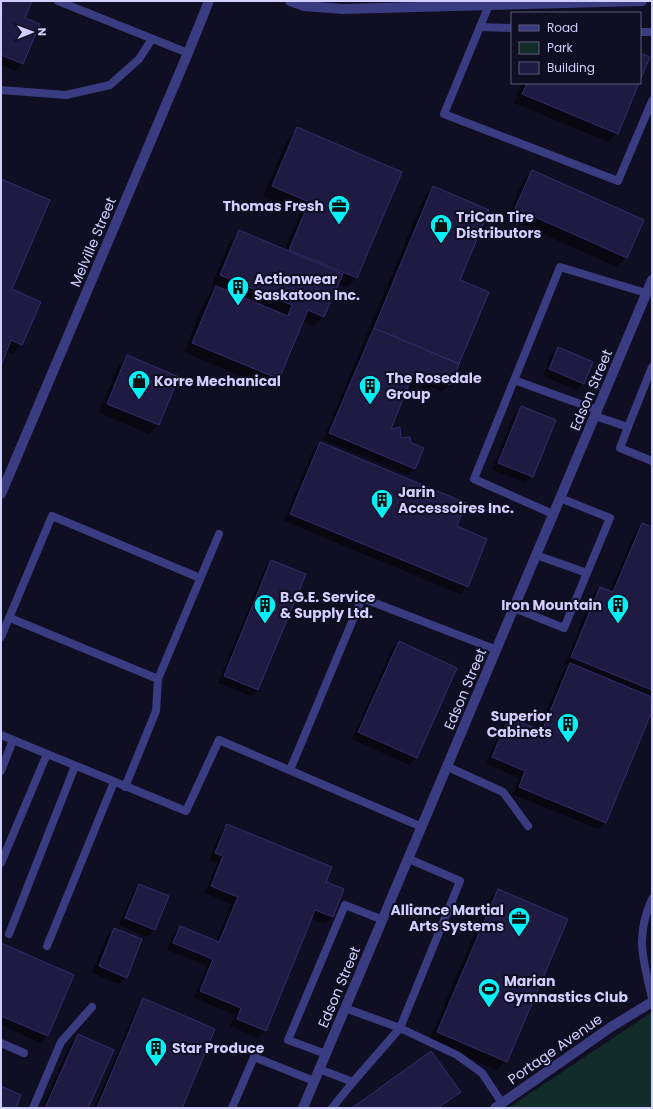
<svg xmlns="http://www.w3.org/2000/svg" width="653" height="1109" viewBox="0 0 653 1109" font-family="Poppins,sans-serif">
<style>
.green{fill:#112c29}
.shadow{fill:#0007}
.building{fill:#1f1a42;stroke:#342c6e}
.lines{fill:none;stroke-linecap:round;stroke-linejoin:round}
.service{stroke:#393c80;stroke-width:8}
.minor{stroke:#393c80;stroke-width:10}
.tertiary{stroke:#393c80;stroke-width:10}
.labels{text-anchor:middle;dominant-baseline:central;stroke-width:4;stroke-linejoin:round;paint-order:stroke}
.poi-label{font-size:14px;font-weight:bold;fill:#d1cffe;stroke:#100e22;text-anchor:start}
.street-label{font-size:14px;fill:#d1cffe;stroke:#100e22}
</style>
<rect width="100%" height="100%" fill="#100e22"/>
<polygon class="green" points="652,1012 652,1108 508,1108"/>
<g class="shadow">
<polygon points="1,1 31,1 23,19 39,25 22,64 15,71 1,65"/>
<polygon points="522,83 638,83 617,133 608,142 514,103"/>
<polygon points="297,129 400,172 356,278 347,287 338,283 324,316 314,326 302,321 278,379 269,388 184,352 207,296 217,286 212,284 230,241 239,232 284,251 301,211 263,196 288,138"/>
<polygon points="532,172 626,257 617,267 507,218 523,181"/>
<polygon points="1,180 11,290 21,344 12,354 5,351 1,363"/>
<polygon points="433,187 459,281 449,385 442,392 431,387 425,391 420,383 411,389 408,384 390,430 400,439 414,468 408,475 323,440 424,197"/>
<polygon points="558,348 583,383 576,390 543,376 551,355"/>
<polygon points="127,356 158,425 149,434 99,413 118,366"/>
<polygon points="521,407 532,477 525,483 492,470 514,414"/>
<polygon points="320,443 455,527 486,540 467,587 460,594 284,521 313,450"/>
<polygon points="642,524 652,528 652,708 605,822 598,829 512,794 519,778 486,764 502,725 509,719 538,731 563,671 569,665 565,664 593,595 600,588 610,592 635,531"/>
<polygon points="272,561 258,690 251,696 218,683 265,568"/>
<polygon points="399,642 456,668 416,758 409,765 352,739 392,649"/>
<polygon points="227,825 325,883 332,917 325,924 311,918 265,1031 258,1038 230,1026 235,1015 194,998 207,966 167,950 173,934 180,928 216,942 231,904 205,893 217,863 209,860 220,832"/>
<polygon points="140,885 168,897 154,930 147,937 119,925 133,892"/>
<polygon points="499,890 506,1061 497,1070 429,1041 489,899"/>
<polygon points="114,929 126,977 119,984 92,973 107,936"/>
<polygon points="1,944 73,975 47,1036 40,1043 1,1025"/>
<polygon points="144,1000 181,1108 94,1108 137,1007"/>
<polygon points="78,1035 87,1108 42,1108 71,1042"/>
<polygon points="459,1092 439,1108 354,1108"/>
</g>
<g class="building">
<polygon points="2,1 32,1 25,18 40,24 23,64 1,55"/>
<polygon points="640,53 650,57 640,81"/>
<polygon points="527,83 639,83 618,134 522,94"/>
<polygon points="297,127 402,172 357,278 289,250 309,202 272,186"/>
<polygon points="532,170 644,220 627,258 515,208"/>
<polygon points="1,179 50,200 12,289 41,302 22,345 11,340 1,366"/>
<polygon points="433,186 489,210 460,280 489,292 459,364 374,328"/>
<polygon points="239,230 343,274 324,317 308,310 279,379 192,343 216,286 288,316 292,305 220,275"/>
<polygon points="374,328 459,364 450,385 439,380 432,384 427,377 418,383 413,374 391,429 400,427 401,438 410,437 411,443 424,448 415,469 329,433"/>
<polygon points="558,347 593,362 584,384 549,369"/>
<polygon points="127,355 179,377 159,425 107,404"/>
<polygon points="521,406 556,420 533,477 498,463"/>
<polygon points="320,442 466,503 457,526 487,539 468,587 290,514"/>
<polygon points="642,523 652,527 652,690 571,657 600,587 613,592"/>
<polygon points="271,560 306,574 258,690 224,676"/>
<polygon points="399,641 457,668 417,758 358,732"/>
<polygon points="570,663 652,697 652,711 606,823 519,787 525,771 492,757 509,717 542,731"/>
<polygon points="227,824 332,867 326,882 344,889 333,917 315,910 266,1031 237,1019 241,1008 200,991 213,959 173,943 180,926 219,942 238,897 211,886 223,856 215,853"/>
<polygon points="139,884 169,896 155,930 125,918"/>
<polygon points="498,889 568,919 507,1062 437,1032"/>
<polygon points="114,928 142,939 127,978 99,966"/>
<polygon points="1,943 74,975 48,1036 1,1016"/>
<polygon points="143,998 215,1029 182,1108 97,1108"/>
<polygon points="78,1034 114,1050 88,1108 45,1108"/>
<polygon points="431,1051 461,1092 438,1108 352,1108"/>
<polygon points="1,1086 21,1095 16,1108 1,1108"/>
</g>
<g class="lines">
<g class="service">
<polyline points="58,1 188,53"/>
<polyline points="489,5 444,114 618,181 652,101"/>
<polyline points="480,27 512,28"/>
<polyline points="640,32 652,32"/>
<polyline points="1,90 66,95 110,85 139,59 152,39"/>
<polyline points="514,380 597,410"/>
<polyline points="595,416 628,427 652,367"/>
<polyline points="628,427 620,448 652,461"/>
<polyline points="553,514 474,479 560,267 646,293"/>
<polyline points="536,555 587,573"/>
<polyline points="514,608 564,628 610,518 560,498"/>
<polyline points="10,618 158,679 219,534"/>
<polyline points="1,637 52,516 200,578"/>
<polyline points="1,735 186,811 219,740 422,827"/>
<polyline points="448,767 503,792 528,826"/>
<polyline points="290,770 362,598 497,650"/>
<polyline points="1,771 13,740"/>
<polyline points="125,787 156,711 158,679"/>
<polyline points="1,863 47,754"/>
<path d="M652 899C635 937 643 959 652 998"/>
<polyline points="9,934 75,766"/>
<polyline points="47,946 114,782"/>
<polyline points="345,1008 400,1028 460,881 409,859"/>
<polyline points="1,1043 24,1053"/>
<polyline points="326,1054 288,1040 345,905 383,920"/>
<polyline points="319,1069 353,1082 400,1028 457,1055 482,1073 502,1103"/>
<polyline points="33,1108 61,1042 92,1007"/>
<polyline points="232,1108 254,1057 314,1081"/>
<polyline points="332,1108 353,1082"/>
</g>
<g class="minor">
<polyline points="290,1 304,6 343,9 642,1"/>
<polyline points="303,1108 652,280"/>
<polyline points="495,1108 611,1027 652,1002"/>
</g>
<polyline class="tertiary" points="1,494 188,53 209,1"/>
</g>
<defs>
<g id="office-pin" transform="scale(1.15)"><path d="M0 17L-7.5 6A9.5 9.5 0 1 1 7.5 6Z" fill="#03f0f6" stroke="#100e22"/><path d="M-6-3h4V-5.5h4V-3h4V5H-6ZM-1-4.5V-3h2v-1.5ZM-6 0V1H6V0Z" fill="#111"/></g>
<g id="shop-pin" transform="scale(1.15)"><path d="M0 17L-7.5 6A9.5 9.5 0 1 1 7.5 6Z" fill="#03f0f6" stroke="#100e22"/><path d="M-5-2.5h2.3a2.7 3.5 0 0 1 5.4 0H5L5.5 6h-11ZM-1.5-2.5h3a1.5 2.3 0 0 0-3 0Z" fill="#111"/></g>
<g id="building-pin" transform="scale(1.15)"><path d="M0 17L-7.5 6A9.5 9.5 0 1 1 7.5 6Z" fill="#03f0f6" stroke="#100e22"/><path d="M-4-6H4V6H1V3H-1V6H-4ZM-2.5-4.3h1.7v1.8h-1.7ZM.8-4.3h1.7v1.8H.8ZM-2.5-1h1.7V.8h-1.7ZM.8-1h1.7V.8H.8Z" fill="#111"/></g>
<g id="stadium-pin" transform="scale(1.15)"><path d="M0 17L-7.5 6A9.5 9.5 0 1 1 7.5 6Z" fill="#03f0f6" stroke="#100e22"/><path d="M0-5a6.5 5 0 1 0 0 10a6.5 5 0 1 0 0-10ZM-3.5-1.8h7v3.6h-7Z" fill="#111"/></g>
</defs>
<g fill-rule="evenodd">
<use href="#office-pin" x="339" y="206"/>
<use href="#shop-pin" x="441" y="225"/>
<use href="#building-pin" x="238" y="287"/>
<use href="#shop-pin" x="139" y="381"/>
<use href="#building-pin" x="370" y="386"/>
<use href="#building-pin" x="382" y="500"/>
<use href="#building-pin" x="265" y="605"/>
<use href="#building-pin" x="618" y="605"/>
<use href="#building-pin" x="568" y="724"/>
<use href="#office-pin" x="519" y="918"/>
<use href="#stadium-pin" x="489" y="989"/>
<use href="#building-pin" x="156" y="1048"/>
</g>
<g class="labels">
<g class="poi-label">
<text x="324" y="206" text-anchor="end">Thomas Fresh</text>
<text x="456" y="217">TriCan Tire<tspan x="456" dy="16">Distributors</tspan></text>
<text x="254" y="279">Actionwear<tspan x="254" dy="16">Saskatoon Inc.</tspan></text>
<text x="386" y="378">The Rosedale<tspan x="386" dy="16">Group</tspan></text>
<text x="154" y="381">Korre Mechanical</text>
<text x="398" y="492">Jarin<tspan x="398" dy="16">Accessoires Inc.</tspan></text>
<text x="280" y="597">B.G.E. Service<tspan x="280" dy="16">&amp; Supply Ltd.</tspan></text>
<text x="602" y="605" text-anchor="end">Iron Mountain</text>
<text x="552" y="716" text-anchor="end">Superior<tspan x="552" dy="16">Cabinets</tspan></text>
<text x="504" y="910" text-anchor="end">Alliance Martial<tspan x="504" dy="16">Arts Systems</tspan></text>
<text x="504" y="981">Marian<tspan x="504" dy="16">Gymnastics Club</tspan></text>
<text x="172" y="1048">Star Produce</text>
</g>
<g class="street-label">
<text transform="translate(93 242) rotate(-67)">Melville Street</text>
<text transform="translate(591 390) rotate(-67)">Edson Street</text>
<text transform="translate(465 689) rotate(-67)">Edson Street</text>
<text transform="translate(339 987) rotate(-67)">Edson Street</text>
<text transform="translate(555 1049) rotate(-35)">Portage Avenue</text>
</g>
</g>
<rect width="653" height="1109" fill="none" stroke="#d1cffe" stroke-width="4"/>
<rect x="511" y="12" width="130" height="72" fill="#100e22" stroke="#5d5b7a"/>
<rect x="519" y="25" width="20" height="6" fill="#393c80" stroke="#5d5b7a"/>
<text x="547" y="32" font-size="12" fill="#d1cffe">Road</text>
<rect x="519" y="42" width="20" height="12" fill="#112c29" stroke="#5d5b7a"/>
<text x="547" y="52" font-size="12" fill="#d1cffe">Park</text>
<rect x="519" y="62" width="20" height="12" fill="#1f1a42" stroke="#5d5b7a"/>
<text x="547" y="72" font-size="12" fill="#d1cffe">Building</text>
<g transform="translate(32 32) rotate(89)" stroke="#100e22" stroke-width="3" paint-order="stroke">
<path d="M0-3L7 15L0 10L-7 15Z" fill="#d1cffe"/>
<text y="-6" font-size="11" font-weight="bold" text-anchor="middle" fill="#d1cffe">N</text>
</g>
</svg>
